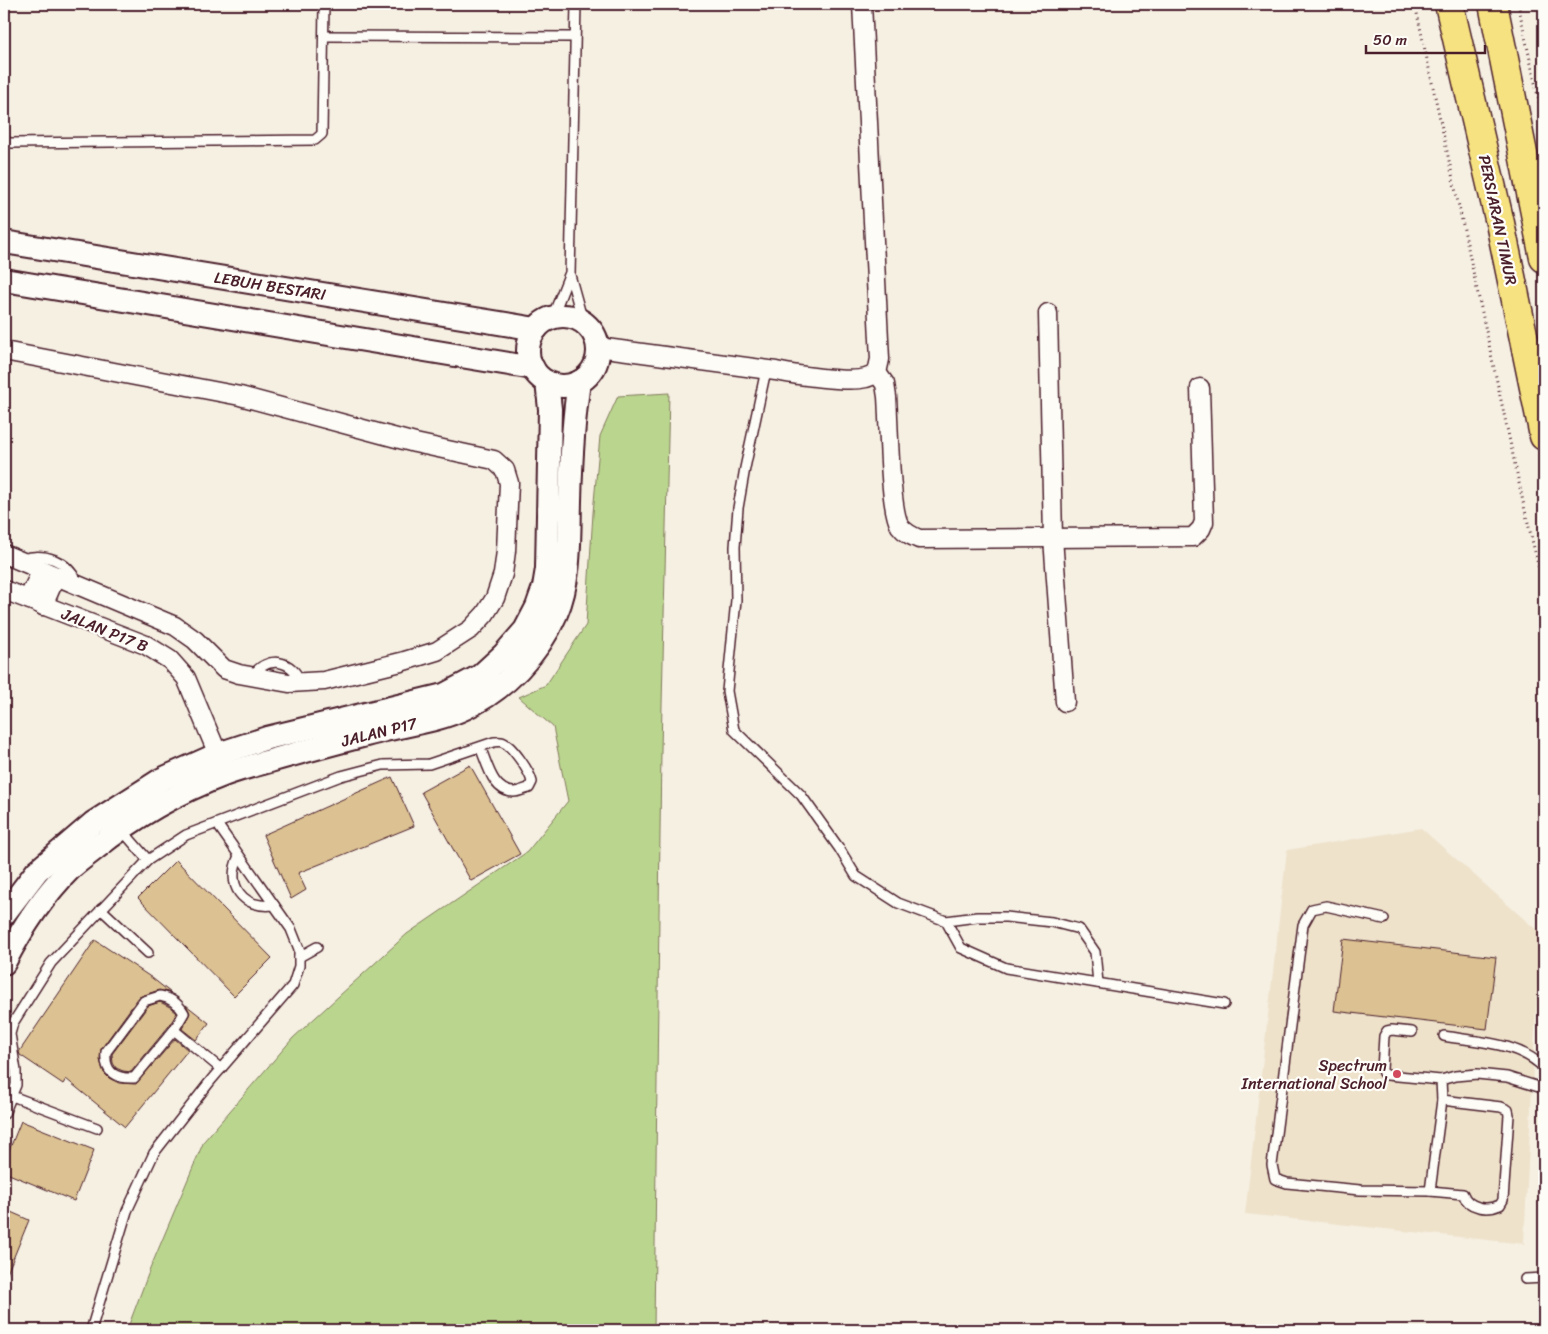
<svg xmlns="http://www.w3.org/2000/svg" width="1548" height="1334" viewBox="0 0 1548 1334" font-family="Sriracha,sans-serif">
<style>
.built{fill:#eee2cb}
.green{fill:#bad68e;stroke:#827a5c}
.building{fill:#dcc292;stroke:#4a1f2b}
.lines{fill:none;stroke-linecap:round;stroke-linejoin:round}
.service-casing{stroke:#4a1f2b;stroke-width:12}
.minor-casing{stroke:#4a1f2b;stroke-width:21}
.tertiary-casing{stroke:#4a1f2b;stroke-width:26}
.primary-casing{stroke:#4a1f2b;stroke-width:31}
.path{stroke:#4a1f2b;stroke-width:3;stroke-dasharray:1 4;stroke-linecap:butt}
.service{stroke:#fdfcf7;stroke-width:9}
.minor{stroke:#fdfcf7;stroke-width:18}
.tertiary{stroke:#fdfcf7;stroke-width:22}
.primary{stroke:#f6e281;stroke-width:28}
.poi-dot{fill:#d1495b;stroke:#fdfcf7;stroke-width:2}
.labels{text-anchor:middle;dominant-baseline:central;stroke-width:4.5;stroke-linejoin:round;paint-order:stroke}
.street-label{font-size:16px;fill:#4a1f2b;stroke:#fdfcf7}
.poi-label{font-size:16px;fill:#4a1f2b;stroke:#fdfcf7;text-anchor:end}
</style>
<rect width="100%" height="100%" fill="#f6f0e3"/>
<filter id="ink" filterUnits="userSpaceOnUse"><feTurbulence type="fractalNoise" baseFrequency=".02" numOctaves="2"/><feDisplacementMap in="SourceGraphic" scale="10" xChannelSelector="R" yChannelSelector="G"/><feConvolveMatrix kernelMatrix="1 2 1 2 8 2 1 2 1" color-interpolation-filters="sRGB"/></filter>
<g filter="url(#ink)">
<polygon class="built" points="1421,828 1540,933 1524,1244 1245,1214 1287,850"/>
<polygon class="green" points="669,393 661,750 654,1330 127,1330 150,1269 204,1141 293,1038 407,934 527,852 568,801 553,727 519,697 546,685 586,625 593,513 600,436 618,396"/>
<g class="building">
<polygon points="470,765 520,854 471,881 421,792"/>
<polygon points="392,777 414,826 298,873 306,890 291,899 263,835"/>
<polygon points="176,860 272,958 234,996 138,898"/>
<polygon points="1343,939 1496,957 1487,1029 1334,1011"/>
<polygon points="95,940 152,978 171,993 159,990 139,997 101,1049 100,1060 104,1073 109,1078 119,1083 136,1084 175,1039 188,1050 125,1127 66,1079 63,1084 20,1055 19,1052"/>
<polygon points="160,1002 170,1007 177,1013 169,1026 131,1072 123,1071 116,1068 113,1063 112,1054 148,1006"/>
<polygon points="186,1005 209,1023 196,1040 182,1029 190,1013"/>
<polygon points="21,1121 94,1150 74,1201 4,1172 4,1163"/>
<polygon points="4,1209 29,1220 4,1281"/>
</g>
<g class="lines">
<g class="service-casing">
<g id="service">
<polyline points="576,4 570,275 580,311 589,327"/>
<polyline points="324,36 574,37"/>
<polyline points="4,141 10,143 315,140 322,134 324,4"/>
<polyline points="552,318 569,275"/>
<polyline points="766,370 745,468 738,508 735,547 736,600 727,691 734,730 801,795 839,848 856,876 898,903 946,921 961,948 1006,968 1224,1004"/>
<path d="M22 559C44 552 67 560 77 582"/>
<path d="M252 676C268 655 292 659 301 683"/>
<polyline points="122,830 148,860"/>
<path d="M239 856C225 885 242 909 274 905"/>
<polyline points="101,909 148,953"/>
<path d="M1384 919 1326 906 1312 909 1303 925 1272 1165 1275 1179 1287 1183 1360 1190 1430 1191 1463 1194C1468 1208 1487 1211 1500 1205L1503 1200 1509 1115 1508 1110 1501 1107 1442 1100"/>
<polyline points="946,921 977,917 1006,917 1052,922 1079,929 1095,952 1098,983"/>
<polyline points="299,957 317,947"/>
<path d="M160 996C171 998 178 1003 184 1013L174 1030 134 1078C115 1079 104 1072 106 1052L144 1001Z"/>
<polyline points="174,1030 221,1069"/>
<polyline points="1412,1032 1392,1030 1387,1031 1384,1036 1382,1070 1383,1073 1387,1075 1441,1080 1455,1076 1477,1074 1507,1077 1542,1088 1544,1091"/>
<path d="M1444 1036C1478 1042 1519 1042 1544 1068"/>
<polyline points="12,1096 97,1128"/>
<path d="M4 1114 16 1085V1071L10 1034 13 1023 51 963 148 860 186 835 341 776 383 765 429 764 494 742C495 742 501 741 502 742 512 745 530 772 532 782L529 788C524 789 519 792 514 792 492 792 487 762 480 747"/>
<polyline points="1430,1191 1442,1100 1441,1080"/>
<polyline points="1525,1279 1544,1278"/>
<polyline points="91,1330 127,1211 154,1153 212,1079 293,985 299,966 299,949 291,929 217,824"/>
</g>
</g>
<g class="minor-casing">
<g id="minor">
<polyline points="1048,313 1053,538 1065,702"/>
<path d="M598 347 776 371C795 375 848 383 866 378 870 377 873 375 877 373L880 359 862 4"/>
<polyline points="4,351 240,396 415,443 494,460 505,470 509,483 506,551 503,574 495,598 485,614 471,629 437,651 401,662 324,681 289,683 239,674 224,669 195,640 175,626 4,554"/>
<path d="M877 373 885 384 887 397C889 422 889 509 900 526 905 533 912 536 919 539L1193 537 1201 529 1204 522 1200 388"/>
<polyline points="4,590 146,645 170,660 186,678 222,764"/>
<polyline points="28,599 42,570"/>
<polyline points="43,606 56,576"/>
</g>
</g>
<g class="tertiary-casing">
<g id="tertiary">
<polyline points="4,242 536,329"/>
<polyline points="4,280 533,368"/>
<circle cx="563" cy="351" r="35"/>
<polyline points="4,914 37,871 93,823 162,779 218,754 267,738 444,695 480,676 504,654 525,630 537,607 544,587 547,569 550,409 547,382"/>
<path d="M4 963C21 930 43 896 70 869 77 862 86 856 95 849 134 817 178 792 226 774 240 769 255 765 270 761 308 750 347 740 385 730 412 724 440 720 465 708 504 690 539 654 556 614 571 579 569 539 570 501 571 461 573 421 579 382"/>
</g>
</g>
<g class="primary-casing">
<g id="primary">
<polyline points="1449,4 1500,223 1544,436"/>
<polyline points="1493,4 1544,258"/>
</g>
</g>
<g class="path">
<polyline points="1415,4 1524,506 1544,590"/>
<polyline points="1518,4 1544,124"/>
</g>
<use href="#service" class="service"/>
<use href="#minor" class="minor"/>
<use href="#tertiary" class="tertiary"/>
<use href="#primary" class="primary"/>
</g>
</g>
<circle class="poi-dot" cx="1397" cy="1074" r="5"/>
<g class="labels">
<g class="street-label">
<text transform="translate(1498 220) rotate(78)">PERSIARAN TIMUR</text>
<text transform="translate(270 286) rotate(9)">LEBUH BESTARI</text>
<text transform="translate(105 630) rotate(22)">JALAN P17 B</text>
<text transform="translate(379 732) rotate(-14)">JALAN P17</text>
</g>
<g class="poi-label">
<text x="1387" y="1065">Spectrum<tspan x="1387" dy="18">International School</tspan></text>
</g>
</g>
<rect width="1548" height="1334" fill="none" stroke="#fdfcf7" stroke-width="20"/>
<rect x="10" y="10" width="1528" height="1314" fill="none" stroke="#4a1f2b" stroke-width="2" filter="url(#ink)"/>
<path d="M1366 45v8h119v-8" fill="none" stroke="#4a1f2b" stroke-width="2.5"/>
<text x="1373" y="45" font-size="15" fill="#4a1f2b" stroke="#fdfcf7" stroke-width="4" paint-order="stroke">50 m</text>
</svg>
